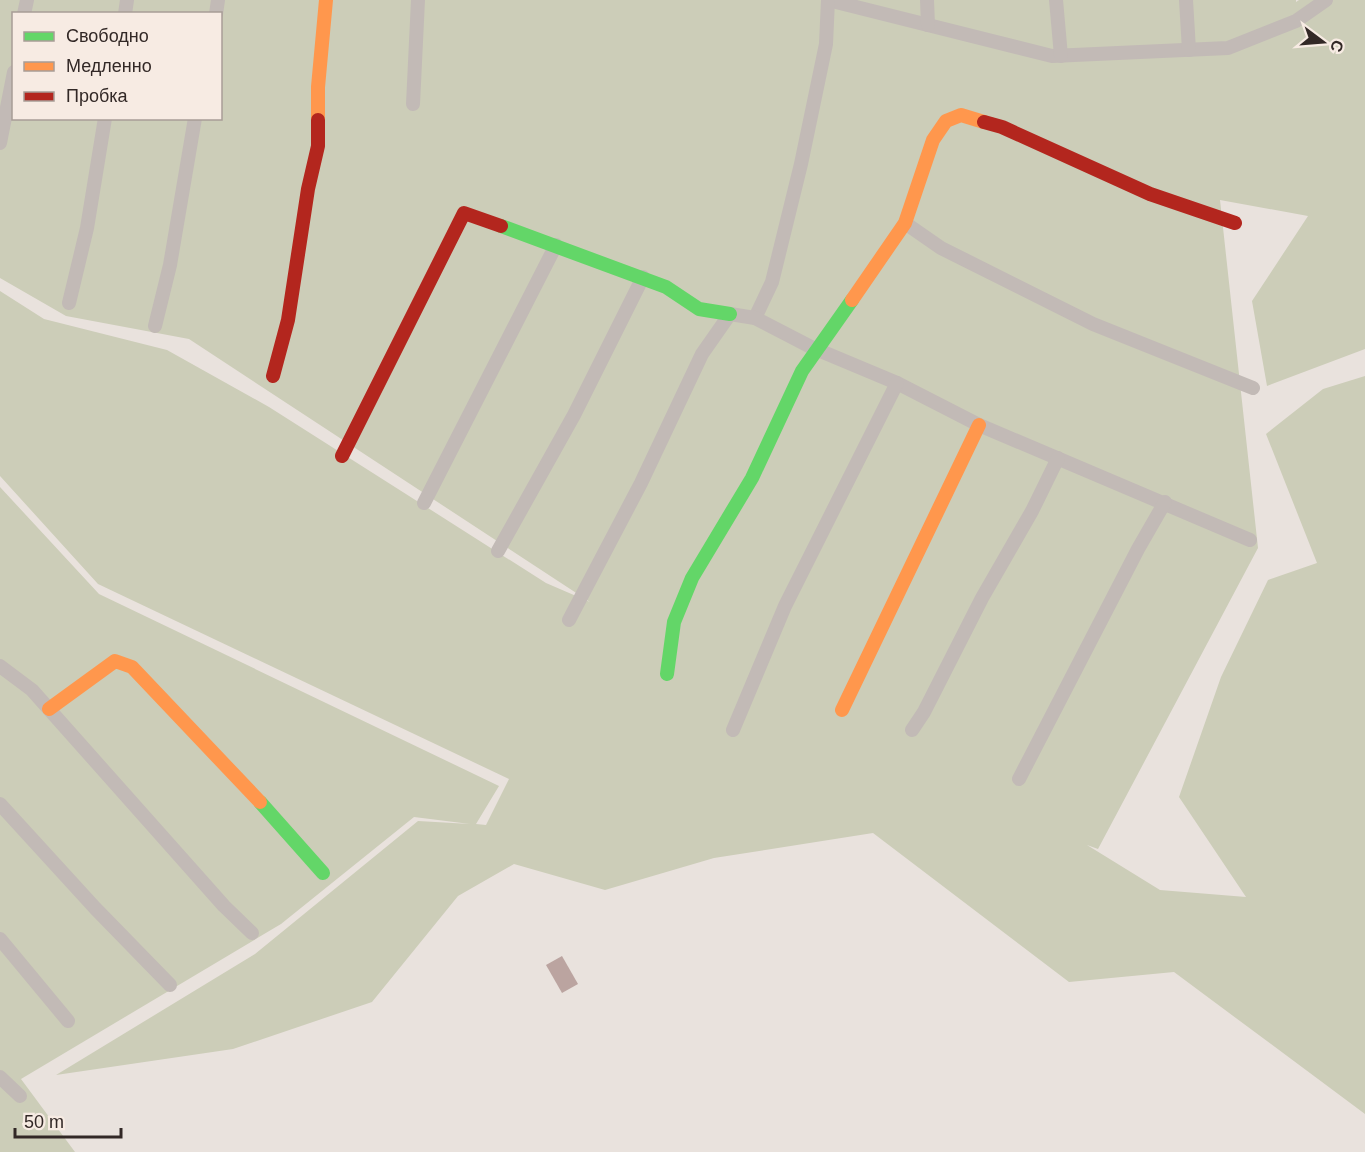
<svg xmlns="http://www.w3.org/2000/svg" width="1365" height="1152" viewBox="0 0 1365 1152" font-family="Helvetica,sans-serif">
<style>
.green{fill:#cccdb8;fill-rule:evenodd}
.building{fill:#bba4a0}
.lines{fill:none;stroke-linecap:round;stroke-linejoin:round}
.street{stroke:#c2bab6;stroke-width:14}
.fast{stroke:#63d668;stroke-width:14}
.slow{stroke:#ff974d;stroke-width:14}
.jam{stroke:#b3261e;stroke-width:14}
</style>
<rect width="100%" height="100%" fill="#e9e2dd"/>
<path class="green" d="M0 0H1296V2L1299 0H1365V349L1267 386 1252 301 1308 216 1220 200 1258 548 1098 849 1087 845 1160 890 1246 897 1179 797 1221 677 1268 580 1317 563 1266 434 1323 389 1365 376V1114L1174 972 1069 982 873 833 714 858 605 890 514 864 458 896 372 1002 233 1049 56 1075 255 954 418 821 470 824 414 817 281 924 21 1079 75 1152H0V487L99 594 499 786 476 824 486 825 509 779 98 584 0 476V291L44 319 167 350 269 407 546 583 590 602 189 339 66 316 0 278ZM14 14H220V118H14Z"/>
<polygon class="building" points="562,956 578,984 562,993 546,965"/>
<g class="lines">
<g class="street">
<polyline points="828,0 1052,56 1228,48 1296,21 1326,0"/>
<polyline points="927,0 928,25"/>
<polyline points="1056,0 1061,56"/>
<polyline points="1186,0 1189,50"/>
<polyline points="24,14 27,0"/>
<polyline points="125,14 127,0"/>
<polyline points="216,14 218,0"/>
<polyline points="413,104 418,0"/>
<polyline points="0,143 14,72"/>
<polyline points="905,223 941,248 1093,324 1253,388"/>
<polyline points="69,303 87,228 105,118"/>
<polyline points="755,318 772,282 801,164 826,44 828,0"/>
<polyline points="155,326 170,265 195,118"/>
<polyline points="424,503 556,245"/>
<polyline points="498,551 574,415 643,277"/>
<polyline points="569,620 641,483 702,354 730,314 755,318 811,347 897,383 979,425 1250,540"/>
<polyline points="0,666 32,690 224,906 252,933"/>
<polyline points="733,730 785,606 897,383"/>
<polyline points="912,730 924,712 982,598 1032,511 1058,458"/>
<polyline points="1019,779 1138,549 1165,502"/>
<polyline points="0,804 95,908 170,985"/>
<polyline points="0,939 68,1021"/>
<polyline points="0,1077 20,1096"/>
</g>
<g class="fast">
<polyline points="501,226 666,287 699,309 730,314"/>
<polyline points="667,674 674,622 692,578 752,478 802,371 852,300"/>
<polyline points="260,802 323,873"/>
</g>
<g class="slow">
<polyline points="318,120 318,87 326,0"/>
<polyline points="852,300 905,223 933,140 946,121 961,115 984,122"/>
<polyline points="49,709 115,661 132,667 260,802"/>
<polyline points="842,710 979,425"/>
</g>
<g class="jam">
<polyline points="984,122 1002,127 1150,194 1235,223"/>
<polyline points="273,376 288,320 308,189 318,146 318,120"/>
<polyline points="342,456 464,213 501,226"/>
</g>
</g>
<rect x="12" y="12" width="210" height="108" fill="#f7ebe3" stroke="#a89d97" stroke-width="1.5"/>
<rect x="24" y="32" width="30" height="9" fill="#63d668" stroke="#a89d97" stroke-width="1.5"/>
<text x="66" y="42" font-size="18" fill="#322826">Свободно</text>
<rect x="24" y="62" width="30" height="9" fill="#ff974d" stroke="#a89d97" stroke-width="1.5"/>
<text x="66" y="72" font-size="18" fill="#322826">Медленно</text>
<rect x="24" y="92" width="30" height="9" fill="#b3261e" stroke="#a89d97" stroke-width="1.5"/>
<text x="66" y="102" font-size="18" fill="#322826">Пробка</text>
<g transform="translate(1323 42) rotate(106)" stroke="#f7ebe3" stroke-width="4.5" paint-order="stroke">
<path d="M0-4.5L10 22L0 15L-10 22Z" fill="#322826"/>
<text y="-9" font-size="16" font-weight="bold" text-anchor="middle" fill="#322826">С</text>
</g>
<path d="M15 1128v9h106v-9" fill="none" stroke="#322826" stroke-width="3"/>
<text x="24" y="1128" font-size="18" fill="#322826" stroke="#f7ebe3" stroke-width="4.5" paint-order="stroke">50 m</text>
</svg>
